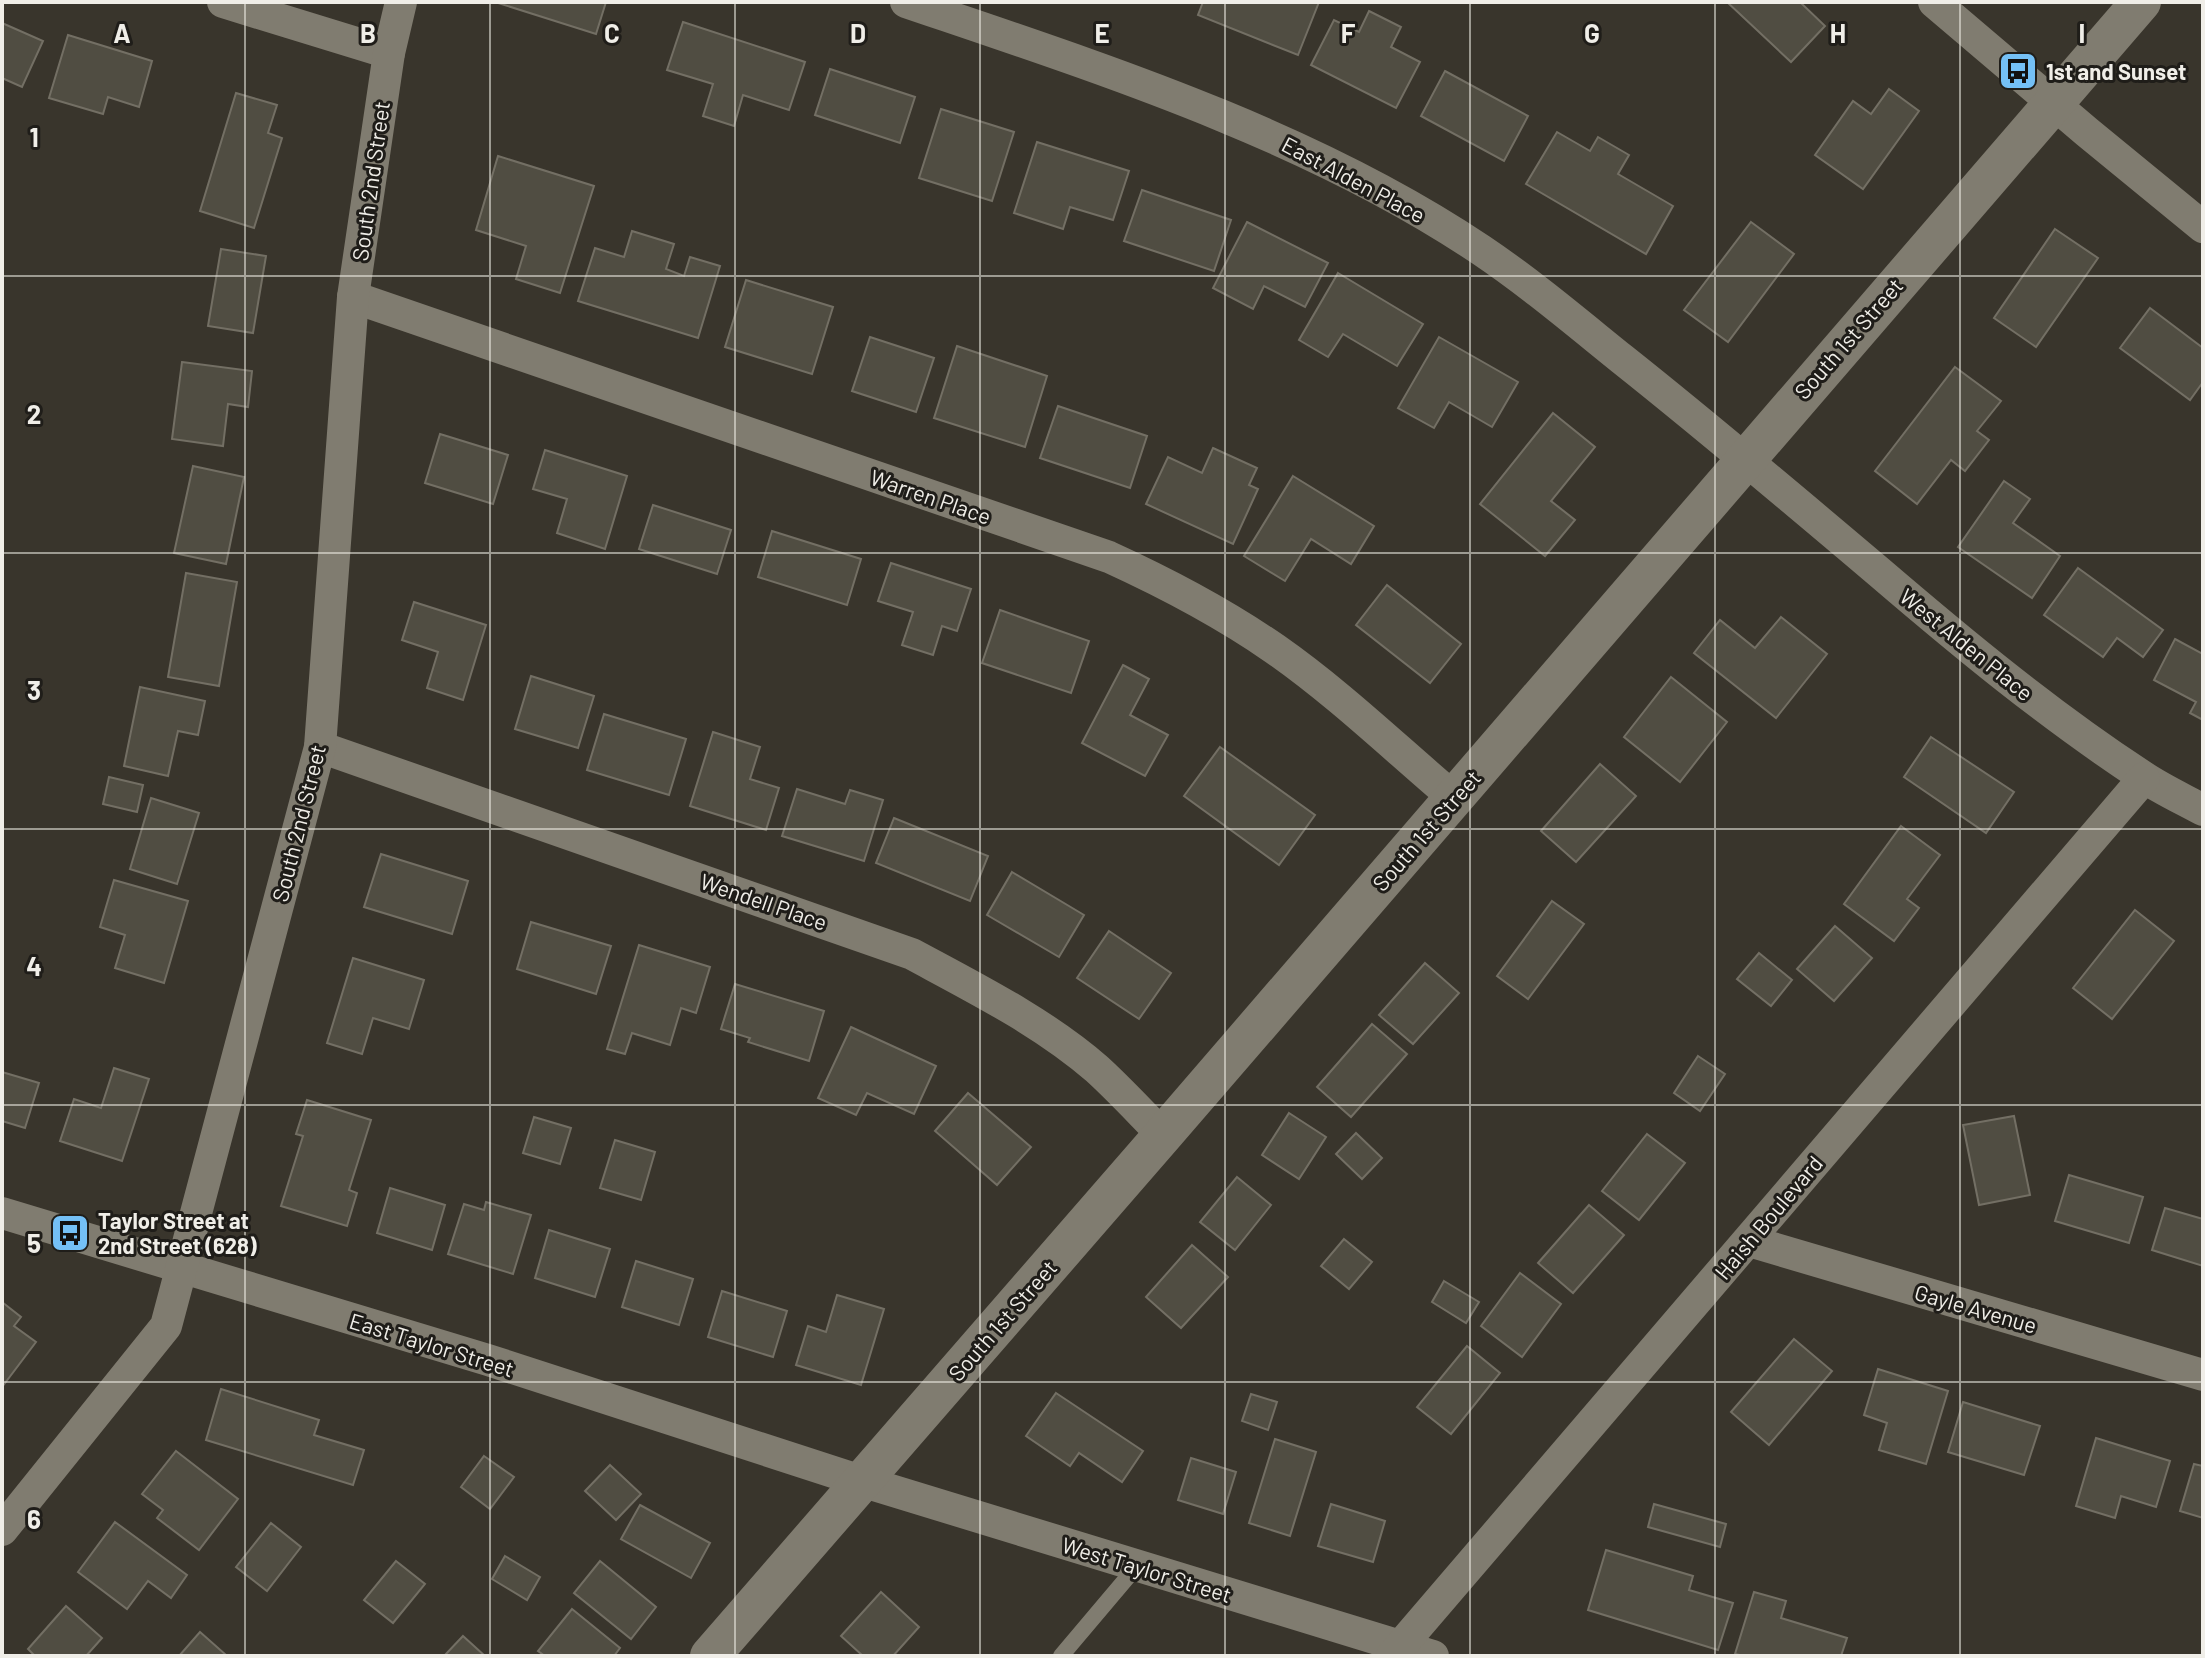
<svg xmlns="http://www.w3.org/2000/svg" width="2205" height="1658" viewBox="0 0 2205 1658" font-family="Barlow,sans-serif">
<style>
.building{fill:#504d42;stroke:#736f64;stroke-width:2}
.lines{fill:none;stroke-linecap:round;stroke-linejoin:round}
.service{stroke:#807c70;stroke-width:16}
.minor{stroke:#807c70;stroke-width:32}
.tertiary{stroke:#807c70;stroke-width:40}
.grid{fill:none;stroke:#f0eee8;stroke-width:2;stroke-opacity:0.55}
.labels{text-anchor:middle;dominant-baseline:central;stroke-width:6;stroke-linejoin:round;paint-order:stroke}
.poi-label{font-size:22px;font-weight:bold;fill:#f0eee8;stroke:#1f1d19;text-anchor:start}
.street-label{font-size:22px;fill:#f0eee8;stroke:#1f1d19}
.grid-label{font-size:26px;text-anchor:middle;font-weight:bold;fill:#f0eee8;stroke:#1f1d19;stroke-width:6;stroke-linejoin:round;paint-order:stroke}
</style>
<rect width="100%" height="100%" fill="#39352c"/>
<g class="building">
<polygon points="495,2 606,2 596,34"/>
<polygon points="1203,2 1319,2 1298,55 1198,15"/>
<polygon points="1727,2 1800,2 1825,26 1791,62"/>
<polygon points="1369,11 1401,27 1391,47 1420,62 1396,108 1311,65 1334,20 1359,32"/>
<polygon points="683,22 805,62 789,110 743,95 734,126 703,116 713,84 667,70"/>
<polygon points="2,23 43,41 22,87 2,78"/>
<polygon points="68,35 152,61 139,107 108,97 103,114 49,98"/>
<polygon points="830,69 915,97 900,143 815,115"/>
<polygon points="1445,71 1528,116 1504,161 1421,116"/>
<polygon points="1889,89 1919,111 1863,189 1815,155 1853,101 1871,114"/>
<polygon points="236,93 277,105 268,133 282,138 254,228 200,211"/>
<polygon points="941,109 1014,132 992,201 919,178"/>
<polygon points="1557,132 1590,151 1598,137 1629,155 1618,174 1673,206 1646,254 1526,184"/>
<polygon points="1037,142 1129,171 1113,220 1070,207 1063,229 1014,213"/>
<polygon points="498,156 594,186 560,293 516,279 526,246 476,230"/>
<polygon points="1142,190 1231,220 1214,271 1124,241"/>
<polygon points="1247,222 1328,263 1305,307 1264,286 1253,309 1213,288"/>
<polygon points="1751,222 1794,254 1728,342 1684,310"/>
<polygon points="2055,229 2098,258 2036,347 1994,318"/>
<polygon points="632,231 674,244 666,269 684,276 690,257 720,266 698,338 578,301 595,248 624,257"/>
<polygon points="221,249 266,256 253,333 208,326"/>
<polygon points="1338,273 1423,324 1397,366 1343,334 1328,357 1299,340"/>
<polygon points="746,280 833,307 812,374 725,347"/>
<polygon points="2150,308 2203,348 2203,382 2190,400 2120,348"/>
<polygon points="870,337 934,358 916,412 852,391"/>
<polygon points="1439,337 1518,382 1492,427 1449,402 1434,428 1398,408"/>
<polygon points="957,346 1047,376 1025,447 934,418"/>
<polygon points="182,362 252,371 248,407 228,404 223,446 172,439"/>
<polygon points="1955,367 2001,401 1977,431 1989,440 1965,471 1951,460 1917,504 1875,471"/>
<polygon points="1058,406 1147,436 1130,488 1040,458"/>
<polygon points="1553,413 1595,447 1551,501 1575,520 1545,556 1480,504"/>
<polygon points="440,434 508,455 493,504 425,483"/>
<polygon points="1213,448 1257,468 1249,485 1258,489 1233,544 1146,504 1168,457 1202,473"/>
<polygon points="545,450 627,476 605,549 557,533 567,499 533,489"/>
<polygon points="193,466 244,477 226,564 174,553"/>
<polygon points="1293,476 1374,526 1351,564 1311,539 1285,581 1244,556"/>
<polygon points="2004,481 2030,499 2013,523 2060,556 2032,598 1958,547"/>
<polygon points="653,505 731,530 717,574 639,549"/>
<polygon points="772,531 861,559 847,605 758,577"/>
<polygon points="891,563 971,589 957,631 942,626 933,655 902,645 913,612 878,601"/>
<polygon points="2078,568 2163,630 2143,657 2117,638 2103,657 2044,615"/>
<polygon points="186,573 237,582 219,686 168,677"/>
<polygon points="1387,585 1461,644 1430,683 1356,625"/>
<polygon points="414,602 486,625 463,700 427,688 438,652 402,640"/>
<polygon points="1000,610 1089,641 1071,693 982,663"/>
<polygon points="1781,617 1827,654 1776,718 1694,653 1720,620 1755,648"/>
<polygon points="2175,639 2203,654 2203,720 2190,713 2196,702 2154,680"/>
<polygon points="1123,665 1149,679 1130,715 1168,735 1145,776 1082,743"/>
<polygon points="531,676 594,696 578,748 515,729"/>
<polygon points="1671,677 1727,722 1680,782 1624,737"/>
<polygon points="140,687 205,701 198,735 178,731 168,776 124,766"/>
<polygon points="604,714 686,739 669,795 587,770"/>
<polygon points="713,732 760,747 750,779 779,788 766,830 690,806"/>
<polygon points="1931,737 2014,792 1986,833 1904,777"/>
<polygon points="1220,747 1315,815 1279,865 1184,796"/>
<polygon points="1600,764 1636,796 1576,862 1541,831"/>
<polygon points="109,777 143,785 137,812 103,804"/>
<polygon points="797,789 845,804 850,790 883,800 864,861 782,836"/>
<polygon points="151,798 199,813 177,884 130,869"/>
<polygon points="894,818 988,856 970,901 876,863"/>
<polygon points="1901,826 1940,855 1907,899 1919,908 1894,941 1844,904"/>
<polygon points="381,854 468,881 452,934 364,907"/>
<polygon points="1012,872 1084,915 1059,957 987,915"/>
<polygon points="114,880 188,901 164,983 115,968 125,935 100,927"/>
<polygon points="1552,901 1584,924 1528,999 1497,976"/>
<polygon points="2135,910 2174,941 2112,1019 2073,988"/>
<polygon points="531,922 611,946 596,994 517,969"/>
<polygon points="1835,926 1872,958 1834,1001 1797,969"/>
<polygon points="1109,931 1171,973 1139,1019 1077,978"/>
<polygon points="639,945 710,967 696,1013 681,1008 670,1045 632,1033 625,1054 607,1049"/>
<polygon points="1759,953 1792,980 1771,1006 1737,979"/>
<polygon points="353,958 424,980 409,1029 373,1018 362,1054 327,1043"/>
<polygon points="1425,963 1459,993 1413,1044 1379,1015"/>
<polygon points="735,984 824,1011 809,1061 748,1042 750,1038 721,1029"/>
<polygon points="1372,1024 1407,1054 1351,1117 1317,1087"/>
<polygon points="851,1027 936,1066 914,1114 867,1093 856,1115 818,1098"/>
<polygon points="1698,1056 1725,1074 1700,1111 1674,1093"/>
<polygon points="114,1068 149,1079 122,1161 60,1141 74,1099 101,1108"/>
<polygon points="2,1072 39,1083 25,1128 2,1121"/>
<polygon points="968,1093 1031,1147 997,1185 935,1131"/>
<polygon points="307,1100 371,1120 349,1190 357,1193 347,1226 281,1206 303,1136 296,1134"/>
<polygon points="1289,1113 1326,1137 1299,1179 1262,1155"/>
<polygon points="2014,1116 2030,1195 1979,1205 1963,1125"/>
<polygon points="534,1117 571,1128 560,1164 523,1153"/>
<polygon points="1356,1133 1382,1158 1362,1179 1336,1154"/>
<polygon points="1647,1134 1685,1163 1639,1220 1602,1191"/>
<polygon points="615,1140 655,1152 641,1200 600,1188"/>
<polygon points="2069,1175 2143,1197 2129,1243 2055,1221"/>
<polygon points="1237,1177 1271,1205 1235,1250 1200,1222"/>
<polygon points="390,1188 445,1205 432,1250 377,1233"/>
<polygon points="486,1202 531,1215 513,1274 448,1254 464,1204 484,1210"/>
<polygon points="1589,1205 1624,1235 1573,1293 1538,1263"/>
<polygon points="2165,1208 2203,1219 2203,1266 2152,1250"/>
<polygon points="549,1230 610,1249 595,1297 535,1278"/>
<polygon points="1344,1239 1372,1262 1349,1289 1321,1266"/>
<polygon points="1192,1245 1228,1277 1181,1328 1146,1297"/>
<polygon points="636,1261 693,1279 679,1325 622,1307"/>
<polygon points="1520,1273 1561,1304 1522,1357 1481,1326"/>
<polygon points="1444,1281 1479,1302 1466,1323 1432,1302"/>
<polygon points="722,1291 787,1311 773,1357 708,1337"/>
<polygon points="837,1295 884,1309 861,1385 796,1365 808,1326 826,1332"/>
<polygon points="2,1302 21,1317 14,1326 36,1342 2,1387"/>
<polygon points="1794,1339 1832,1371 1769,1445 1731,1412"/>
<polygon points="1467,1346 1500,1373 1451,1434 1417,1407"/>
<polygon points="1878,1369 1948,1391 1926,1464 1879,1450 1887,1423 1864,1415"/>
<polygon points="221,1389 319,1420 314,1435 364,1450 353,1485 206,1440"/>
<polygon points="1056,1393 1143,1451 1122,1482 1079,1453 1070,1466 1026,1436"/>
<polygon points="1251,1394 1277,1402 1268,1430 1242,1421"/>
<polygon points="1963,1402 2040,1426 2024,1475 1948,1452"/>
<polygon points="2096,1438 2170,1461 2156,1507 2121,1496 2115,1518 2076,1506"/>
<polygon points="1275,1439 1316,1452 1290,1536 1249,1523"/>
<polygon points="176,1451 238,1499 199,1550 157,1518 163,1510 142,1494"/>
<polygon points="484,1456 514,1477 490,1509 461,1487"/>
<polygon points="1191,1458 1236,1472 1223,1514 1178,1500"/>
<polygon points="2194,1464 2203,1466 2203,1518 2180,1511"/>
<polygon points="610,1465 641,1494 616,1520 585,1491"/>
<polygon points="1331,1504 1385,1521 1373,1562 1318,1546"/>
<polygon points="1654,1504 1726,1524 1720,1547 1648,1527"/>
<polygon points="640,1505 710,1543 691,1578 621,1539"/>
<polygon points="115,1522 187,1575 171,1598 148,1581 127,1609 78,1572"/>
<polygon points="271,1523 301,1547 267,1591 236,1567"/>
<polygon points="1606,1550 1693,1576 1689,1590 1733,1603 1718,1650 1588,1610"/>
<polygon points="505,1556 540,1577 527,1600 492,1579"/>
<polygon points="396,1561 425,1584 393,1623 364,1600"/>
<polygon points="600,1561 656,1607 631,1639 574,1593"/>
<polygon points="881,1592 919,1627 893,1656 863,1656 841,1636"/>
<polygon points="1754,1592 1786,1601 1781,1618 1847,1638 1841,1656 1744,1656 1735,1654"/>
<polygon points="66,1606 102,1638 86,1656 35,1656 28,1649"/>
<polygon points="572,1609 620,1648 614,1656 545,1656 538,1651"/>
<polygon points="200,1632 226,1655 225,1656 179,1656"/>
<polygon points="463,1636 485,1656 444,1656"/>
</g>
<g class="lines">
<polyline class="service" points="1061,1656 1137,1566"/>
<g class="minor">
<polyline points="223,2 389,53"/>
<path d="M906 2C1100 68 1310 135 1481 250 1530 283 1576 322 1622 359 1709 428 1794 500 1879 572 1963 644 2049 715 2142 776 2161 789 2183 799 2203 810"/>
<polyline points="1934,2 2087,132 2203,227"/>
<path d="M353 297 1109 557C1166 583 1223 613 1275 649 1338 693 1395 748 1454 798"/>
<path d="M320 747 912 954C975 988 1043 1022 1097 1069 1120 1090 1141 1113 1163 1135"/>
<polyline points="2,1213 488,1360 861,1481 1433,1656"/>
<polyline points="1749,1241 2203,1375"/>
<polyline points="2,1530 166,1326 320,747 353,297 389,53 401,2"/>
<polyline points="1392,1656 2144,778"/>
</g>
<polyline class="tertiary" points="710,1656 1163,1135 2141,2"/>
</g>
<path class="grid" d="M245 2V1656M490 2V1656M735 2V1656M980 2V1656M1225 2V1656M1470 2V1656M1715 2V1656M1960 2V1656M2 276H2203M2 553H2203M2 829H2203M2 1105H2203M2 1382H2203"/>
<defs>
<g id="bus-square" transform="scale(2)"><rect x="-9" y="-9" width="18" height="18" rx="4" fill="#74c0f6" stroke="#1f1d19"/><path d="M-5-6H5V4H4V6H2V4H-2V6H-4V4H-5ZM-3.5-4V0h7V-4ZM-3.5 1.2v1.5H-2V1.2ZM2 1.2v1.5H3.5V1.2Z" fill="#111"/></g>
</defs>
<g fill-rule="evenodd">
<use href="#bus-square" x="2018" y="71"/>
<use href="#bus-square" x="70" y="1233"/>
</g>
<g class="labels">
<g class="poi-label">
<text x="2046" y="71">1st and Sunset</text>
<text x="98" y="1220">Taylor Street at<tspan x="98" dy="25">2nd Street (628)</tspan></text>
</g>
<g class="street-label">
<text transform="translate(1354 179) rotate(28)">East Alden Place</text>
<text transform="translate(370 181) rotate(-82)">South 2nd Street</text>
<text transform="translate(1848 338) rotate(-49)">South 1st Street</text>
<text transform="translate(931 496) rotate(19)">Warren Place</text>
<text transform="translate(1967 644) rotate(39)">West Alden Place</text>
<text transform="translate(298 823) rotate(-76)">South 2nd Street</text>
<text transform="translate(1426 830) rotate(-49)">South 1st Street</text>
<text transform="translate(764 901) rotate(19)">Wendell Place</text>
<text transform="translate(1768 1217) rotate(-50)">Haish Boulevard</text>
<text transform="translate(1976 1308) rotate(16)">Gayle Avenue</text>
<text transform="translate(1002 1320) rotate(-49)">South 1st Street</text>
<text transform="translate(432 1344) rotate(17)">East Taylor Street</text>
<text transform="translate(1147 1569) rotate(17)">West Taylor Street</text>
</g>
</g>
<g class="grid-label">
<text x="122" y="43">A</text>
<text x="368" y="43">B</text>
<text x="612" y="43">C</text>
<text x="858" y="43">D</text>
<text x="1102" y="43">E</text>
<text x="1348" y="43">F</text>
<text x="1592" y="43">G</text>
<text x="1838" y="43">H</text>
<text x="2082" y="43">I</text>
<text x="34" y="147">1</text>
<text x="34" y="424">2</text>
<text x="34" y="700">3</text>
<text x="34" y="976">4</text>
<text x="34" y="1253">5</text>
<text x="34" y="1529">6</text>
</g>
<rect width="2205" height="1658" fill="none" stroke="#f0eee8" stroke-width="8"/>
</svg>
